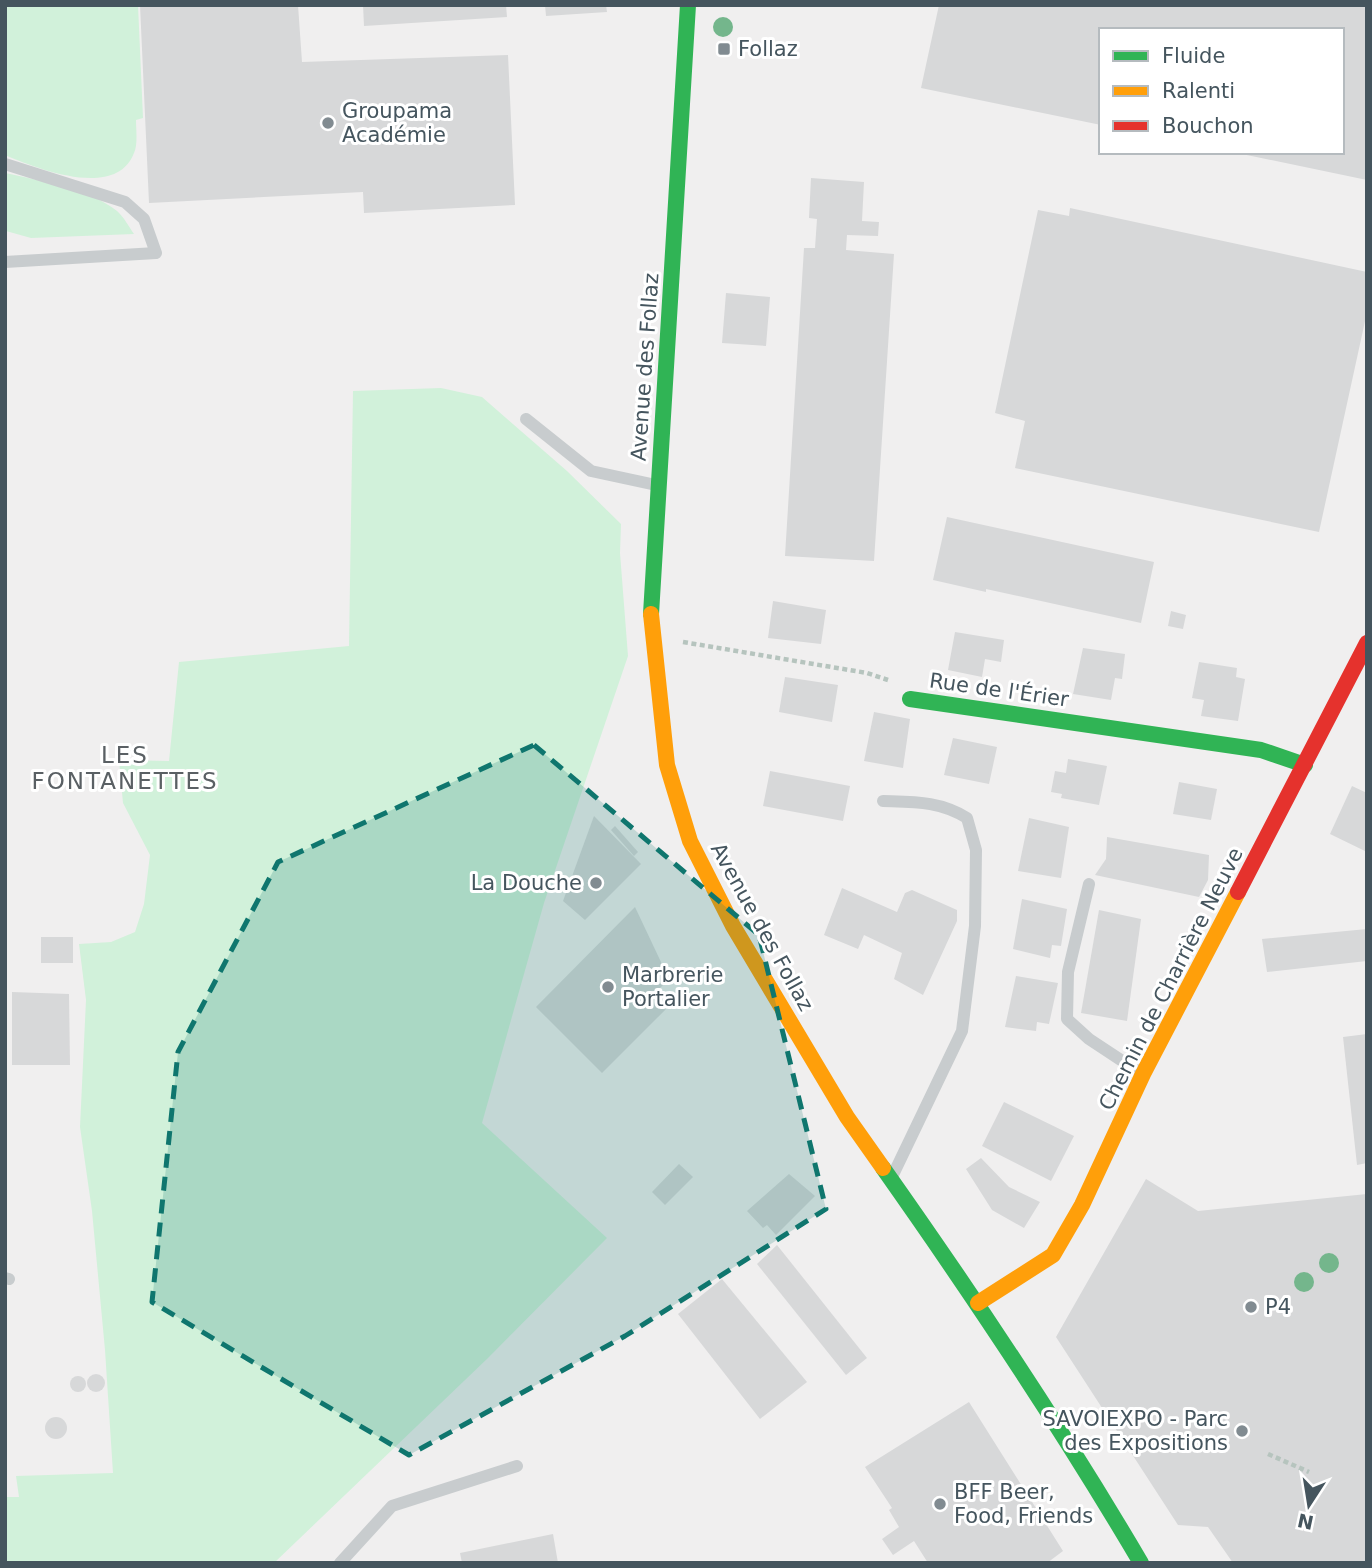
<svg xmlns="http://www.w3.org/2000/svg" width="1372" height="1568" viewBox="0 0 1372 1568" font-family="'DejaVu Sans',sans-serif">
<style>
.green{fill:#d1f1da}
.building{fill:#d7d8d9}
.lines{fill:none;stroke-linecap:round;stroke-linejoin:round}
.path{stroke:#b6c4be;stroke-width:4.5;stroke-dasharray:5 3.5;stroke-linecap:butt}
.lane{stroke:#c8ccce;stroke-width:12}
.fast{stroke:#30b455;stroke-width:16}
.slow{stroke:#ff9f0a;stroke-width:16}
.jam{stroke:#e5322d;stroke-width:16}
.tree{fill:#74b68c}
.marked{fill:#0f766e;fill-opacity:0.2;stroke:#0f766e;stroke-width:5;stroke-dasharray:14 9;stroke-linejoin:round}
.poi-dot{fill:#818b91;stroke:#fff;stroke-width:2.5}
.labels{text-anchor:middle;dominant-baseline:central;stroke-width:6;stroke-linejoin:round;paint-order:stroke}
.poi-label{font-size:21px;fill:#45555e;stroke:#fff;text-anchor:start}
.street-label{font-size:21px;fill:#45555e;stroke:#fff}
.neighbourhood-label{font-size:23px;letter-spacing:2px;fill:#5a6064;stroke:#fff}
</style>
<rect width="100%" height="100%" fill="#f0efef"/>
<g class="green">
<path d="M5 5H138L143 118 136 120C136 130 138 144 134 153 116 200 38 169 5 155Z"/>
<path d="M5 173C37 180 92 190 117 211 124 217 129 227 134 234L31 238 6 231Z"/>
<polygon points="441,388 482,397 567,471 621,524 620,553 628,656 544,903 482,1123 607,1238 488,1358 274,1563 5,1563 5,1497 19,1497 16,1476 113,1473 105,1350 92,1211 80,1127 86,1000 79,944 111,942 135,932 144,904 150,855 123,803 119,760 169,761 179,662 349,646 353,391"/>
</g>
<g class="building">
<polygon points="140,5 298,5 302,62 508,55 515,205 364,213 363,192 149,203"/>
<polygon points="363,5 506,5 507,17 364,26"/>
<polygon points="545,5 606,5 607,12 546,16"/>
<polygon points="939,5 1367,5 1367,180 1237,153 1342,152 1342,30 1101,30 1101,125 921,88"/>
<polygon points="811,178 864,182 862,221 879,222 878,236 847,235 846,250 894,254 874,561 785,556 804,248 815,248 817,219 809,218"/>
<polygon points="1070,208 1367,272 1367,312 1319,532 1015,468 1025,421 995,413 1038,210 1069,216"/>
<polygon points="726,293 770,297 766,346 722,343"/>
<polygon points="947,517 1154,562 1141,623 986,589 986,592 933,580"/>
<polygon points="773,601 826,610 821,644 768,638"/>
<polygon points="1171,611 1186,615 1183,629 1168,626"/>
<polygon points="955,632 1004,640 1001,662 985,659 982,677 948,670"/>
<polygon points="1083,648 1125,654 1122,679 1115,678 1111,700 1073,694"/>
<polygon points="1199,662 1237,668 1236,677 1245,679 1238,721 1201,716 1204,700 1192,698"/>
<polygon points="785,677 838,685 832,722 779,712"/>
<polygon points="874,712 910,719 903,768 864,761"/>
<polygon points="953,738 997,747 989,784 944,775"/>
<polygon points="1068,759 1107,766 1099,805 1061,798 1062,794 1051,792 1055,771 1066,773"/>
<polygon points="770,771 850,786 843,821 763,806"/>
<polygon points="1179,782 1217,789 1211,820 1173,814"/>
<polygon points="1352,786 1367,793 1367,852 1330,834"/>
<polygon points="594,816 641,864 585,920 563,901"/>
<polygon points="1029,818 1069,827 1061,878 1018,871"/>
<polygon points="615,826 638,852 634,856 611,830"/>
<polygon points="1107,837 1209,855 1208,880 1199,897 1095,875 1106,859"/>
<polygon points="842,888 897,912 905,893 912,890 957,910 957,921 923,995 894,979 902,953 864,935 858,949 824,935"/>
<polygon points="1022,899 1067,909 1061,946 1052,945 1050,958 1013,949"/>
<polygon points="635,907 669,979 653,995 666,1009 602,1073 536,1007"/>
<polygon points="1099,910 1141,919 1127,1021 1081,1013"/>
<polygon points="1367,929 1367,961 1267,972 1262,939"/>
<rect x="41" y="937" width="32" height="26"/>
<polygon points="1016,976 1058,983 1049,1024 1037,1022 1036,1031 1005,1027"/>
<polygon points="12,992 69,994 70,1065 12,1065"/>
<polygon points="1367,1034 1367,1163 1357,1165 1343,1037"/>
<polygon points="1004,1102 1074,1136 1051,1181 982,1146"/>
<polygon points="981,1158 1009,1187 1040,1202 1024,1228 992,1210 966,1169"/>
<polygon points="679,1164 693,1177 665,1205 652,1192"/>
<polygon points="789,1174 815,1196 776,1235 767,1225 763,1228 747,1211"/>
<polygon points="1146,1179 1198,1211 1367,1194 1367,1563 1233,1563 1208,1527 1178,1525 1056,1337"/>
<polygon points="777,1245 867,1358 846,1375 757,1264"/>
<polygon points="722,1279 807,1382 760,1419 678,1314"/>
<circle cx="96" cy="1383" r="9"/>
<circle cx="78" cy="1384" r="8"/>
<polygon points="969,1402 1063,1551 1047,1563 928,1563 914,1541 893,1555 882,1539 899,1527 889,1510 892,1508 865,1467"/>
<circle cx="56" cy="1428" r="11"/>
<polygon points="553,1534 558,1563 462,1563 460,1553"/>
</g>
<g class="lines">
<g class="path">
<polyline points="683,642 867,673 888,680"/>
<polyline points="1268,1454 1309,1472"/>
</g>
<g class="lane">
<polyline points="5,164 125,202 144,219 156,253 5,262"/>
<polyline points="526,419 591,471 656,485"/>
<path d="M883 801C914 802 940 801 967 818L976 850 975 926 962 1031 892 1177"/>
<polyline points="1089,884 1068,972 1067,1019 1089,1039 1142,1074"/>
<polyline points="5,1278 9,1279"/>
<polyline points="340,1563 392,1506 517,1466"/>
</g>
<g class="fast">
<polyline points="651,614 688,5"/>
<polyline points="910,699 1261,750 1305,765"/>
<path d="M883 1168C974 1297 1061 1427 1141 1563"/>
</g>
<g class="slow">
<polyline points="651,614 667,765 690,841 733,926 847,1117 883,1168"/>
<polyline points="978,1303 1053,1255 1082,1205 1143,1074 1238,892"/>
</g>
<polyline class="jam" points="1238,892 1367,643"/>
</g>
<g class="tree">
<circle cx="723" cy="27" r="10"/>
<circle cx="1329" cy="1263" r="10"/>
<circle cx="1304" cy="1282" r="10"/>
</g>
<path class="marked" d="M534 745 759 935 826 1209 625 1336 409 1455 152 1302 178 1052 278 862Z"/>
<g class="poi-dot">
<rect x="717" y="42" width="14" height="14" rx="3.5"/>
<circle cx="328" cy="123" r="7"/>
<circle cx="596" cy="883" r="7"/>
<circle cx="608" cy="987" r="7"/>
<circle cx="1251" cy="1307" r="7"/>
<circle cx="1242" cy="1431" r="7"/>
<circle cx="940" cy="1504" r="7"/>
</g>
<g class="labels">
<g class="poi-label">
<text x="738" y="49">Follaz</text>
<text x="342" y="111">Groupama<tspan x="342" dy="24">Académie</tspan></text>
<text x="582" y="883" text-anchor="end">La Douche</text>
<text x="622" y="975">Marbrerie<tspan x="622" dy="24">Portalier</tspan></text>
<text x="1265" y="1307">P4</text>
<text x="1228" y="1419" text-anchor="end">SAVOIEXPO - Parc<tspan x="1228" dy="24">des Expositions</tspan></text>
<text x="954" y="1492">BFF Beer,<tspan x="954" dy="24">Food, Friends</tspan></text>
</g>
<g class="street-label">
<text transform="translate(645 367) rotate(-86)">Avenue des Follaz</text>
<text transform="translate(999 690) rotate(8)">Rue de l'Érier</text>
<text transform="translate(762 927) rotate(61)">Avenue des Follaz</text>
<text transform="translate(1171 979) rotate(-63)">Chemin de Charrière Neuve</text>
</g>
<g class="neighbourhood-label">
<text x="125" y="755">LES<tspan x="125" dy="26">FONTANETTES</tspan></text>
</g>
</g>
<rect width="1372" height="1568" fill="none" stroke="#45555e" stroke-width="14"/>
<rect x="1099" y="28" width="245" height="126" fill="#ffffff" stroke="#b5bbbf" stroke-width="2"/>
<rect x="1113" y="51" width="35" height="10" fill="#30b455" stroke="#b5bbbf" stroke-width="2"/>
<text x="1162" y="63" font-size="21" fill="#45555e">Fluide</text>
<rect x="1113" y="86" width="35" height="10" fill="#ff9f0a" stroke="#b5bbbf" stroke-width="2"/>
<text x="1162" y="98" font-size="21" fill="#45555e">Ralenti</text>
<rect x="1113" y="121" width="35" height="10" fill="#e5322d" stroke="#b5bbbf" stroke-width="2"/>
<text x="1162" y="133" font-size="21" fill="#45555e">Bouchon</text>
<g transform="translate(1309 1505) rotate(192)" stroke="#ffffff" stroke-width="5" paint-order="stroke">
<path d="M0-5L12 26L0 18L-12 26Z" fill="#45555e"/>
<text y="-10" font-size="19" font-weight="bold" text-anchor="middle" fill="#45555e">N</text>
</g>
</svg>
